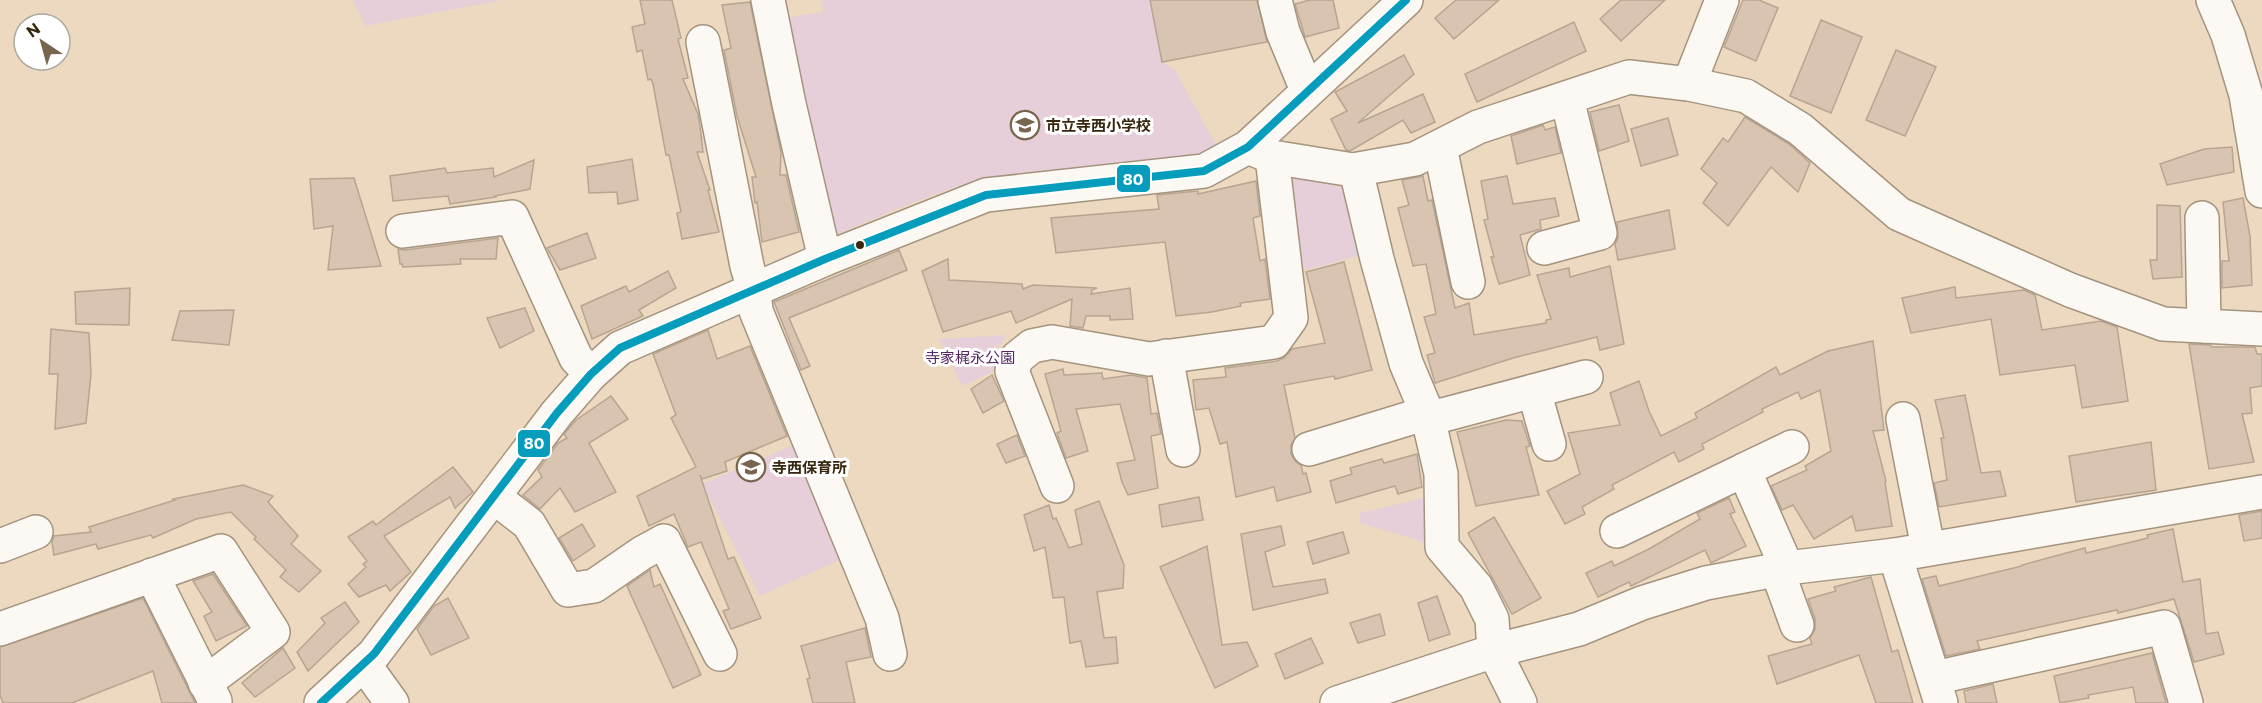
<svg xmlns="http://www.w3.org/2000/svg" width="2262" height="703" viewBox="0 0 2262 703" font-family="Commissioner,'Noto Sans JP',sans-serif">
<style>
.green{fill:#e7cfda}
.building{fill:#d8c4b1;stroke:#b8a591;stroke-width:1.5}
.lines{fill:none;stroke-linecap:round;stroke-linejoin:round}
.minor-casing{stroke:#a4947e;stroke-width:36}
.minor{stroke:#fcf9f5;stroke-width:33}
.bus-1-casing{stroke:#fff;stroke-width:12}
.bus-1{stroke:#069cbb;stroke-width:8}
.bus-dot{fill:#38270f;stroke:#fff;stroke-width:2}
.labels{text-anchor:middle;dominant-baseline:central;stroke-width:6;stroke-linejoin:round;paint-order:stroke}
.poi-label{font-size:15px;font-weight:bold;fill:#38270f;stroke:#fff;text-anchor:start}
.park-label{font-size:15px;fill:#562768;stroke:#fff}
.line-badge{stroke:#fff;stroke-width:2}
.badge-label{font-size:16px;text-anchor:middle;font-weight:bold;fill:#fff}
</style>
<rect width="100%" height="100%" fill="#ecd9bf"/>
<g class="green">
<polygon points="353,0 502,0 365,26"/>
<path d="M821 0H1150L1162 62 1175 70 1217 147C1198 156 1184 158 1164 161 1111 170 1057 167 1005 175 948 184 886 215 832 236L775 23 796 16 823 12Z"/>
<polygon points="1287,166 1331,171 1347,191 1365,254 1301,271"/>
<polygon points="1007,335 990,358 997,370 962,386 939,339"/>
<polygon points="798,443 844,558 760,596 702,484"/>
<polygon points="1432,496 1429,547 1415,539 1359,523 1360,513"/>
</g>
<g class="building">
<polygon points="640,0 672,0 681,38 678,39 688,78 683,79 698,114 700,126 703,152 697,152 710,190 708,190 719,232 682,239 677,213 681,212 669,155 666,155 653,84 651,79 648,80 642,50 637,52 632,27 645,24"/>
<polygon points="1150,0 1257,0 1267,42 1162,62"/>
<polygon points="1310,0 1333,0 1339,28 1305,37 1295,4"/>
<polygon points="1456,0 1499,0 1454,39 1435,18"/>
<polygon points="1621,0 1665,0 1621,41 1600,19"/>
<polygon points="1743,0 1759,0 1778,8 1756,61 1724,47"/>
<polygon points="750,2 781,152 780,175 786,175 799,232 762,242 757,202 755,203 752,177 756,177 737,116 724,50 731,48 722,5"/>
<polygon points="1821,20 1862,37 1831,113 1790,96"/>
<polygon points="1574,22 1586,51 1477,102 1465,74"/>
<polygon points="1896,50 1936,67 1905,136 1866,120"/>
<polygon points="1404,55 1414,74 1358,123 1423,94 1435,122 1411,133 1403,120 1350,151 1346,150 1331,119 1347,111 1335,92"/>
<polygon points="1619,105 1629,141 1599,151 1590,112"/>
<polygon points="1745,117 1789,144 1810,163 1798,192 1771,167 1728,226 1703,203 1717,183 1701,169 1723,138 1728,142"/>
<polygon points="1668,118 1678,155 1641,166 1631,129"/>
<polygon points="1543,125 1545,130 1555,127 1561,153 1517,164 1511,136"/>
<polygon points="2232,147 2234,172 2167,185 2160,164 2204,149"/>
<polygon points="632,159 638,200 618,204 617,192 589,193 587,167"/>
<polygon points="534,160 530,189 495,196 496,197 450,204 448,196 393,201 390,176 445,168 447,173 493,168 494,177"/>
<polygon points="1423,176 1428,201 1432,200 1455,308 1469,303 1474,335 1546,323 1546,320 1551,319 1537,275 1569,268 1570,277 1610,266 1624,344 1600,350 1597,337 1513,358 1435,383 1427,355 1435,353 1424,317 1436,314 1426,264 1413,266 1398,208 1409,205 1402,180"/>
<polygon points="1507,176 1513,204 1555,198 1559,216 1540,220 1541,229 1520,235 1530,275 1499,284 1491,257 1494,257 1484,220 1488,219 1481,181"/>
<polygon points="354,178 381,266 328,270 333,226 314,229 310,179"/>
<polygon points="1256,181 1260,216 1253,218 1260,261 1265,259 1270,299 1240,303 1241,306 1212,312 1176,316 1165,242 1056,253 1051,218 1159,209 1157,195 1198,191 1198,194"/>
<polygon points="2243,198 2250,236 2252,285 2222,288 2222,261 2229,261 2223,202"/>
<polygon points="2157,205 2180,206 2182,277 2153,279 2150,260 2157,260"/>
<polygon points="1669,210 1675,249 1618,260 1615,244 1618,238 1617,222"/>
<polygon points="587,233 596,258 560,270 547,248"/>
<polygon points="498,238 496,259 460,259 461,264 403,267 402,264 400,264 398,249 405,250"/>
<polygon points="899,250 907,270 789,318 810,366 801,370 774,302"/>
<polygon points="948,259 949,280 1022,284 1023,289 1033,285 1097,288 1092,290 1091,294 1130,288 1133,319 1110,320 1110,316 1086,316 1083,328 1070,326 1072,299 1016,323 1011,311 943,332 922,271"/>
<polygon points="1344,262 1372,370 1335,379 1334,376 1284,385 1295,438 1291,445 1291,454 1296,462 1301,465 1303,474 1306,473 1311,492 1277,501 1274,487 1236,497 1227,442 1220,444 1209,408 1196,410 1193,380 1226,377 1225,368 1277,361 1284,358 1292,349 1325,343 1306,272"/>
<polygon points="668,271 676,288 639,310 643,316 592,339 581,306 626,286 629,292"/>
<polygon points="1955,287 1956,298 2024,290 2035,295 2042,330 2101,321 2117,327 2128,401 2082,408 2075,365 2000,375 1991,319 1911,333 1902,298"/>
<polygon points="130,288 129,325 76,324 75,292"/>
<polygon points="525,308 534,331 500,348 487,318"/>
<polygon points="234,310 229,345 172,340 180,311"/>
<polygon points="51,329 89,333 91,374 86,423 55,429 58,374 49,374"/>
<polygon points="708,330 717,359 750,346 787,436 725,462 727,471 702,479 700,475 728,559 734,557 761,618 731,629 723,611 729,609 701,542 688,547 674,514 649,526 637,496 696,467 671,418 676,415 653,354"/>
<polygon points="1873,341 1884,430 1873,431 1886,481 1885,482 1892,526 1856,531 1852,516 1814,539 1793,505 1782,510 1771,486 1807,470 1805,466 1831,451 1820,390 1801,399 1798,392 1762,409 1763,412 1702,444 1704,449 1679,462 1674,452 1612,485 1614,489 1582,507 1585,514 1565,524 1547,491 1580,474 1568,433 1620,425 1610,393 1639,381 1649,411 1661,436 1697,418 1695,413 1776,367 1780,375 1828,351"/>
<polygon points="2189,344 2211,345 2211,347 2255,347 2257,354 2262,354 2262,386 2250,388 2252,413 2242,414 2254,462 2209,469"/>
<polygon points="1063,369 1064,375 1102,373 1103,379 1131,375 1147,378 1151,414 1157,413 1161,434 1151,436 1158,488 1128,495 1122,482 1117,463 1135,460 1120,404 1076,409 1088,451 1066,458 1059,439 1057,433 1061,431 1045,374"/>
<polygon points="992,375 1004,401 983,413 971,389"/>
<polygon points="1965,395 1981,473 2000,471 2006,496 1939,507 1934,483 1947,480 1941,438 1944,438 1935,400"/>
<polygon points="611,396 628,419 589,443 616,492 575,512 560,488 540,509 523,495 542,477 538,470 558,443 567,438 564,434 576,420"/>
<polygon points="1506,420 1522,421 1530,446 1526,447 1539,495 1476,506 1457,432"/>
<polygon points="1017,435 1025,456 1006,463 997,444"/>
<polygon points="2151,442 2156,490 2076,502 2069,456"/>
<polygon points="1417,454 1422,487 1398,494 1395,486 1336,503 1330,481 1352,474 1350,468 1382,459 1384,463"/>
<polygon points="453,467 473,492 455,508 450,497 384,536 411,572 390,591 386,585 359,597 348,584 366,567 363,564 367,561 348,537 373,521 376,525"/>
<polygon points="243,485 273,496 268,502 298,536 291,544 321,571 299,592 280,577 286,570 254,539 256,537 231,512 196,519 153,538 151,535 98,549 96,544 54,555 52,542 54,536 91,532 89,527 175,500 173,499"/>
<polygon points="1199,497 1203,520 1162,527 1159,505"/>
<polygon points="1729,498 1735,512 1730,514 1746,546 1711,563 1705,550 1631,586 1629,582 1598,597 1586,573 1612,561 1614,566 1649,549 1700,519 1697,513"/>
<polygon points="1099,501 1124,565 1123,588 1097,592 1104,638 1116,637 1118,663 1086,667 1081,641 1070,643 1064,597 1053,598 1045,547 1034,551 1024,515 1049,505 1053,519 1056,518 1069,548 1082,544 1075,510"/>
<polygon points="2262,511 2262,538 2244,541 2239,515"/>
<polygon points="1494,517 1541,598 1512,614 1468,533"/>
<polygon points="582,524 595,546 573,561 559,538"/>
<polygon points="1281,526 1285,545 1265,552 1273,587 1325,579 1328,593 1253,610 1241,534"/>
<polygon points="2173,529 2183,582 2200,579 2206,634 2218,632 2224,654 2194,662 2174,599 2118,613 2117,610 1977,641 1980,649 1946,656 1922,579 1936,576 1939,586 2022,566 2022,565 2085,548 2086,553 2148,538 2147,535"/>
<polygon points="1343,532 1349,553 1313,564 1307,542"/>
<polygon points="1207,546 1222,645 1247,642 1258,666 1215,688 1160,567"/>
<polygon points="650,570 654,587 660,584 701,675 673,688 627,586"/>
<polygon points="213,574 247,626 216,641 204,616 212,612 193,581"/>
<polygon points="1871,577 1892,652 1898,650 1913,703 1876,703 1859,655 1777,684 1768,656 1812,644 1810,638 1815,629 1815,619 1808,599 1836,591 1834,587"/>
<polygon points="1437,596 1450,634 1429,641 1418,603"/>
<polygon points="143,598 195,703 162,703 153,671 72,703 3,703 0,695 0,647"/>
<polygon points="448,598 469,638 431,655 417,629 434,606"/>
<polygon points="345,602 359,622 308,671 297,652 325,623 321,618"/>
<polygon points="1380,614 1385,635 1358,643 1350,623"/>
<polygon points="865,628 871,657 846,662 855,703 813,703 807,679 810,678 801,646"/>
<polygon points="1311,638 1323,663 1285,679 1275,654"/>
<polygon points="283,648 295,668 255,697 242,683"/>
<polygon points="2152,653 2166,703 2136,703 2133,687 2088,695 2089,698 2060,703 2054,676"/>
<polygon points="1993,684 1997,703 1966,703 1964,691"/>
</g>
<g class="lines">
<g class="minor-casing">
<g id="minor">
<polyline points="768,0 789,104 825,259"/>
<polyline points="1275,0 1283,32 1307,90"/>
<polyline points="2213,0 2228,35 2246,95 2262,191"/>
<polyline points="703,42 747,266 754,290 756,311 882,618 890,654"/>
<polyline points="1689,84 1722,0"/>
<polyline points="1248,147 1272,157 1353,170 1415,159 1478,127 1629,77 1689,84 1746,96 1800,129 1899,214 2070,290 2163,324 2262,329"/>
<polyline points="1440,147 1468,282"/>
<polyline points="1356,170 1377,259 1406,363 1427,413 1441,474 1442,547 1476,587 1492,619 1494,651 1520,703"/>
<polyline points="2202,218 2204,326"/>
<polyline points="403,231 512,217 576,358 591,374"/>
<polyline points="1544,248 1600,233 1567,99"/>
<polyline points="1166,356 1183,450"/>
<polyline points="1534,391 1549,444"/>
<polyline points="1428,419 1586,377"/>
<polyline points="1903,419 1928,548"/>
<polyline points="1309,449 1427,413"/>
<polyline points="1744,470 1792,447"/>
<polyline points="1057,486 1012,371 1017,358 1032,346 1052,342 1149,359 1274,342 1291,318 1272,157"/>
<polyline points="494,497 529,524 568,590 594,586 642,553 664,541 720,654"/>
<polyline points="1617,531 1744,470 1787,568"/>
<polyline points="0,546 36,532"/>
<polyline points="1895,555 1941,703"/>
<polyline points="1777,570 1797,625"/>
<polyline points="152,575 215,701"/>
<polyline points="0,629 221,551 273,632 205,683"/>
<polyline points="364,664 392,703"/>
<polyline points="1934,678 2164,627 2186,703"/>
<polyline points="321,703 374,654 557,413 591,374 620,348 825,259 986,195 1204,171 1248,147 1406,0"/>
<polyline points="1337,703 1494,651 1579,629 1642,603 1706,583 1787,568 1895,555 2262,492"/>
</g>
</g>
<use href="#minor" class="minor"/>
<g class="bus-1-casing">
<polyline id="bus-1" points="321,703 374,654 557,413 591,374 620,348 825,259 986,195 1204,171 1248,147 1406,0"/>
</g>
<use href="#bus-1" class="bus-1"/>
</g>
<defs>
<g id="school-ring" transform="scale(1.5)"><circle r="9.5" fill="#fff" stroke="#77654d" stroke-width="1.5"/><path d="M0-5L7-2L0 1L-7-2ZM-4 1L0 2.5L4 1V4Q0 6-4 4Z" fill="#77654d"/></g>
</defs>
<g fill-rule="evenodd">
<use href="#school-ring" x="1025" y="125"/>
<use href="#school-ring" x="751" y="467"/>
</g>
<circle class="bus-dot" cx="860" cy="245" r="5"/>
<g class="labels">
<g class="poi-label">
<text x="1046" y="125">市立寺西小学校</text>
<text x="772" y="467">寺西保育所</text>
</g>
<g class="park-label">
<text x="970" y="357">寺家梶永公園</text>
</g>
</g>
<g class="line-badge">
<rect x="1116" y="164" width="35" height="29" rx="6" fill="#069cbb"/>
<rect x="517" y="429" width="34" height="29" rx="6" fill="#069cbb"/>
</g>
<g class="badge-label">
<text x="1133" y="185">80</text>
<text x="534" y="449">80</text>
</g>
<g transform="translate(42 42) rotate(324)"><circle r="28" fill="#ffffff" stroke="#afa99f" stroke-width="1.5"/>
<path d="M0-4.5L10 22L0 15L-10 22Z" fill="#77654d"/>
<text y="-9" font-size="16" font-weight="bold" text-anchor="middle" fill="#38270f">N</text>
</g>
</svg>
